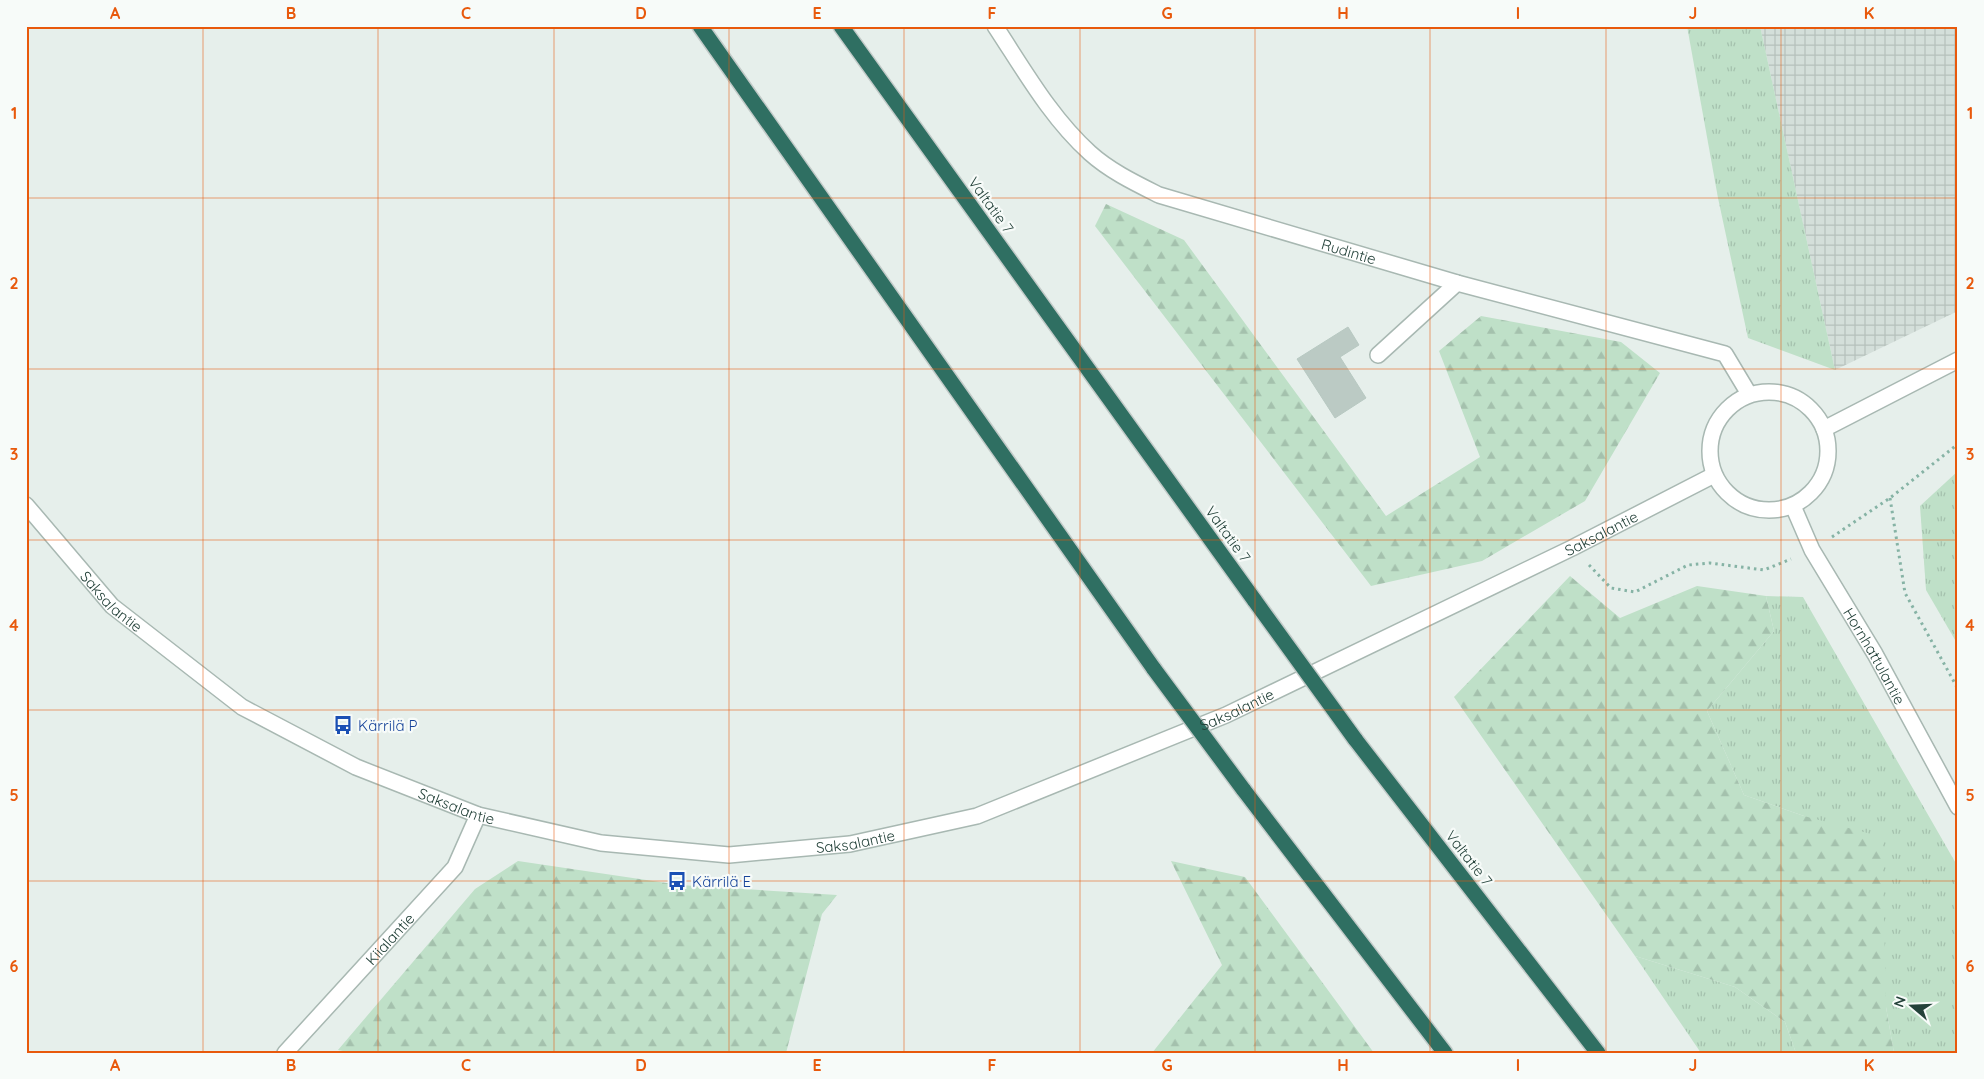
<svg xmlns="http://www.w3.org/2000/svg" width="1984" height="1079" viewBox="0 0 1984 1079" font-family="Quicksand,sans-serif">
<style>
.industrial{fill:url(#industrial-grid)}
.grass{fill:url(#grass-tufts)}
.forest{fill:url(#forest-firs)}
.building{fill:#bbcac4;stroke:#b8c9c2}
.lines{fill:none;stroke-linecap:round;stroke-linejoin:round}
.minor-casing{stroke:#a8b8b2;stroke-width:18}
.highway-casing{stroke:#c2cac8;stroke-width:18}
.path{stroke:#86b3a5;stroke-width:3;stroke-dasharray:2.5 4;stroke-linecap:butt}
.minor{stroke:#fff;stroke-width:15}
.highway{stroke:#2f6f62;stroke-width:15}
.highway-bridge-casing{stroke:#c2cac8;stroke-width:18;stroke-linecap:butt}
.highway-bridge{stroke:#2f6f62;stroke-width:15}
.grid{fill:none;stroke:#e8590c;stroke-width:1;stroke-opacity:0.55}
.labels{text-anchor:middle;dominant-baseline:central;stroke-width:4.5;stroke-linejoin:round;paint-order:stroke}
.street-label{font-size:15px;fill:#24423a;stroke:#f7fbf9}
.transit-label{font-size:15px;fill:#164399;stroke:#f7fbf9;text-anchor:start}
.neatline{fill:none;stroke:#e8590c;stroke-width:2}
.grid-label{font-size:16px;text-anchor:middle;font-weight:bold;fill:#e8590c}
</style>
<defs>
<pattern id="industrial-grid" width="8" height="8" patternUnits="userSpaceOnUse" patternTransform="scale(1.25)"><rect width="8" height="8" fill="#d4dfda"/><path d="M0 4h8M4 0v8" fill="none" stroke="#b6c1bc"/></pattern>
<pattern id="grass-tufts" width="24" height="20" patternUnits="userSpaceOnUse" patternTransform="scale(1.25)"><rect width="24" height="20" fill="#bfe0c8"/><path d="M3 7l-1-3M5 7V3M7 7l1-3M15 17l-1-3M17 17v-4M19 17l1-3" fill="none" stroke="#a4c1ad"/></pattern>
<pattern id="forest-firs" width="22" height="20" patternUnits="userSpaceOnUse" patternTransform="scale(1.25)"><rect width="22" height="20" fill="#bfe0c8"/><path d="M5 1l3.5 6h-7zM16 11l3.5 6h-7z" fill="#a4c1ad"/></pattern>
</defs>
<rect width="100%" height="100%" fill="#e6efeb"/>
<polygon class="industrial" points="1760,26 1958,26 1958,311 1835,370"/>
<g class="grass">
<polygon points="1687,26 1760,26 1835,370 1748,338 1718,198"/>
<polygon points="1958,471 1958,645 1926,590 1920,506"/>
<polygon points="1766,596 1803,597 1958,867 1958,1053 1894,1053 1886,1007 1804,816 1744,795 1707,711 1774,631"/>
<polygon points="1635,956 1735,987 1785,1022 1796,1053 1701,1053"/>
</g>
<g class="forest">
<polygon points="1106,204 1184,240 1386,516 1480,457 1439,351 1481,316 1621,342 1660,373 1585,501 1482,561 1371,586 1095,226"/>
<polygon points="1570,576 1620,618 1697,586 1766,596 1774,631 1707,711 1744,795 1804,816 1882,837 1886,1007 1894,1053 1796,1053 1785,1022 1735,987 1635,956 1454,697"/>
<polygon points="518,861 680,885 837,895 822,914 786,1053 352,1053 338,1050 475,889"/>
<polygon points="1171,861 1245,877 1374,1053 1152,1053 1222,965"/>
</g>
<polygon class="building" points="1348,327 1359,345 1340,357 1366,398 1335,418 1297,359"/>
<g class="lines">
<g class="minor-casing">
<g id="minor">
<path id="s1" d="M995 26C1024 70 1051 118 1090 153 1110 171 1135 183 1159 195L1457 283 1725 354 1749 394"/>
<polyline points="1378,355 1457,283"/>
<circle cx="1769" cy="451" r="59"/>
<polyline points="1824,429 1958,360"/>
<path id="s2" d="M26 505 112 606 242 707 356 767 478 815 601 843 729 855 850 844 977 816 1226 715 1572 548 1714 475"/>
<path id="s3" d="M1793 506 1812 550 1875 654 1958 807"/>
<path id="s4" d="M285 1053 455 867 478 815"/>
</g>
</g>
<g class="highway-casing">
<g id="highway">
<polyline points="700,26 1154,669"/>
<polyline points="841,26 1255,601"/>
<polyline points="1355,739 1598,1053"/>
<polyline points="1243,789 1445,1053"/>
</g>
</g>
<g class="path">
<polyline points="1890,498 1905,593 1958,689"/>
<polyline points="1832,537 1890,498 1958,444"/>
<polyline points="1589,565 1611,588 1635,592 1688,565 1710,563 1764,570 1791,559"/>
</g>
<use href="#minor" class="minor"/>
<use href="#highway" class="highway"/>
<g class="highway-bridge-casing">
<g id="highway-bridge">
<polyline points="1255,601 1355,739"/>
<polyline points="1154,669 1243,789"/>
</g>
</g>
<use href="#highway-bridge" class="highway-bridge"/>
</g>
<path class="grid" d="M203 26V1053M378 26V1053M554 26V1053M729 26V1053M904 26V1053M1080 26V1053M1255 26V1053M1430 26V1053M1606 26V1053M1781 26V1053M26 198H1958M26 369H1958M26 540H1958M26 710H1958M26 881H1958"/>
<defs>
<g id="bus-bare" transform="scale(1.5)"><path d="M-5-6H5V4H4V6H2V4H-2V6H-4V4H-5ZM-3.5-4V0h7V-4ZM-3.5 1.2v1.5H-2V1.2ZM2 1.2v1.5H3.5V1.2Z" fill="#1a4fb4" stroke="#f7fbf9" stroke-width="2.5" paint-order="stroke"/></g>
</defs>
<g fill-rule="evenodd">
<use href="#bus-bare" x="343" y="725"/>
<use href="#bus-bare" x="677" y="881"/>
</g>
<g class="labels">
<g class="street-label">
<text transform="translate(991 205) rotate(54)">Valtatie 7</text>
<text stroke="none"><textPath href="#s1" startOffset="438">Rudintie</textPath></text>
<text stroke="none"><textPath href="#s2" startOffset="1749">Saksalantie</textPath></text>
<text transform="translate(1228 534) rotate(54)">Valtatie 7</text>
<text stroke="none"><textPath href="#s2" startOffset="129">Saksalantie</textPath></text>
<text stroke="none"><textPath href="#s3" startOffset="171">Hornhattulantie</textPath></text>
<text stroke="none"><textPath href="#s2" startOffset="1344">Saksalantie</textPath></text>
<text stroke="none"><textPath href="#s2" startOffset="534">Saksalantie</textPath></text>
<text stroke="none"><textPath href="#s2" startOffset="939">Saksalantie</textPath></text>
<text transform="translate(1469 858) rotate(52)">Valtatie 7</text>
<text stroke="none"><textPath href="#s4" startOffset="155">Kiialantie</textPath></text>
</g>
<g class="transit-label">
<text x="358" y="725">Kärrilä P</text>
<text x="692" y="881">Kärrilä E</text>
</g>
</g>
<rect width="1984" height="1079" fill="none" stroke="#f7fbf9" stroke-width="55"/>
<g transform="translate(1912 1006) rotate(289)" stroke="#f7fbf9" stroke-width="4" paint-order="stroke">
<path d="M0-4L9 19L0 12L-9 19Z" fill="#24423a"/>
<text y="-8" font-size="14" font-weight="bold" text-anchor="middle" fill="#24423a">N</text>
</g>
<rect x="28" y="28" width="1928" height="1024" class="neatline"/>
<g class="grid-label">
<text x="115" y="19">A</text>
<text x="291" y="19">B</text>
<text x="466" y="19">C</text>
<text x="641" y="19">D</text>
<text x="817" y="19">E</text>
<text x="992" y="19">F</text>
<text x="1167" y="19">G</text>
<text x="1343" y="19">H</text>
<text x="1518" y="19">I</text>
<text x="1693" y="19">J</text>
<text x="1869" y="19">K</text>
<text x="14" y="119">1</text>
<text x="1970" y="119">1</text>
<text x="14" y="289">2</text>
<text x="1970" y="289">2</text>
<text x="14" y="460">3</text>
<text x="1970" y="460">3</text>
<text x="14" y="631">4</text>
<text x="1970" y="631">4</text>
<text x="14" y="801">5</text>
<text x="1970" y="801">5</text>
<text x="14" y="972">6</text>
<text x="1970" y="972">6</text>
<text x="115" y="1071">A</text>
<text x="291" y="1071">B</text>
<text x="466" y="1071">C</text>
<text x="641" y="1071">D</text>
<text x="817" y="1071">E</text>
<text x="992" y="1071">F</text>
<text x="1167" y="1071">G</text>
<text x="1343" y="1071">H</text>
<text x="1518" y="1071">I</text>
<text x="1693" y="1071">J</text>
<text x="1869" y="1071">K</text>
</g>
</svg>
